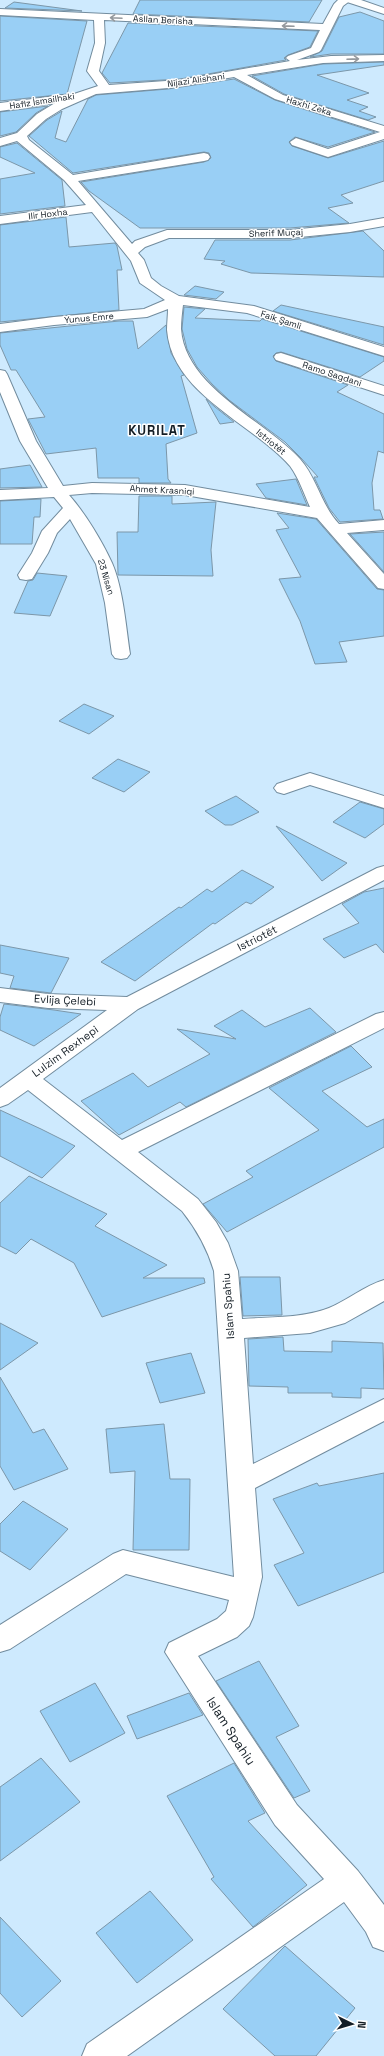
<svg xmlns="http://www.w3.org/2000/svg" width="384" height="2056" viewBox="0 0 384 2056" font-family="'Space Grotesk',sans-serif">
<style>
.building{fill:#99cff5;stroke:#7c97a9}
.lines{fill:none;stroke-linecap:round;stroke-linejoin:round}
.minor-casing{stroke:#728c9e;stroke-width:2}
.primary-casing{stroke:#728c9e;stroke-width:2}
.minor{fill:#fff;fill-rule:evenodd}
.primary{fill:#fff;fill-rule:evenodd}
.oneway{stroke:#95999d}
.labels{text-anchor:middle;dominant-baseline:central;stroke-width:3;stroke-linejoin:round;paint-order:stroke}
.far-street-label{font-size:9px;fill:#131d25;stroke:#fff}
.street-label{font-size:11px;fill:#131d25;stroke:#fff}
.far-district-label{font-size:13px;font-weight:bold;letter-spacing:1px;fill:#131d25;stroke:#fff}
.near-street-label{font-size:13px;fill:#131d25;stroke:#fff}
</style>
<rect width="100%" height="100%" fill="#ceeafe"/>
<g class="building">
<polygon points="140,0 322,0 309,22 133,14"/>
<polygon points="14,2 82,11 5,8"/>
<polygon points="360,12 384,21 384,54 331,54 310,57 322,51 339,17"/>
<polygon points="0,16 87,21 67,94 0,101"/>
<polygon points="128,23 318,31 310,47 288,55 284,58 286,60 180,79 110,83 102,73"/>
<polygon points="384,62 384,65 317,75 369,93 347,100 368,107 359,111 376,117 368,120 284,94 252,76 323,64"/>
<polygon points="234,79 275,100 375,132 328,147 295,137 289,142 292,146 328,158 384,141 384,181 341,195 353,203 328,208 349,223 290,228 140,228 89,191 81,182 204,162 211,158 209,153 204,152 73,173 29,136 47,120 62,111 55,138 66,142 88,99 96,95 168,89"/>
<polygon points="48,106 36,113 16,132 0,136 0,112"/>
<polygon points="17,143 62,180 65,206 0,214 0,179 35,173 0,157 0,147"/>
<polygon points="66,217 69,247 115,243 117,246 122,270 117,270 119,310 0,322 0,225"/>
<polygon points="363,231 384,251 384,277 251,273 221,264 225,261 204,259 215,240 290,240"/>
<polygon points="195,286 224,292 216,299 184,295"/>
<polygon points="281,305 384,327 384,345 273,311"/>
<polygon points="184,307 205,309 195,318 260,321 262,319 384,357 384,361 360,377 281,352 276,353 273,356 276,361 348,385 337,392 384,414 384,453 378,451 372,483 374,510 380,510 383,519 340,522 329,508 314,477 318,477 301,458 285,442 229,400 212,384 197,367 187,349 182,329"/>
<polygon points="119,321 133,321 138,349 166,325 171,353 184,375 181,376 197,433 166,444 168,479 171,483 139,483 139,478 98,478 96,448 46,454 28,419 45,417 16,370 11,370 0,345 0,333"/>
<polygon points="206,399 215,407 234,422 220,424"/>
<polygon points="30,465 42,487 0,488 0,469"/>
<polygon points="296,479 307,505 266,498 256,484"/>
<polygon points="139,496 172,496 172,504 216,502 211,550 213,576 118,575 117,532 138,532"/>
<polygon points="41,499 40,517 34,517 32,544 0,544 0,501"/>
<polygon points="277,513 316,519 377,589 384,590 384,636 339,642 347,662 315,664 300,621 279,579 301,577 276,530 289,528"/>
<polygon points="384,532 384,572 350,534"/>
<polygon points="37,573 67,576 50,616 14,613 28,581 33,580"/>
<polygon points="84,704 114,716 89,734 59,721"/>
<polygon points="118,759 150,772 124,792 92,778"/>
<polygon points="236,796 259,812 232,825 225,825 205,811"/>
<polygon points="360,802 384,809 384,824 365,838 333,822"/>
<polygon points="276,826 347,863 322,881"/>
<polygon points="242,870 274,887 251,904 246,902 215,924 213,923 135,981 101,962 179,907 181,908 207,889 212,892"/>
<polygon points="384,888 384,953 376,944 344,958 323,939 359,923 342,904 364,892"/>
<polygon points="0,945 69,958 51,993 10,988 14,976 0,973"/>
<polygon points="4,1004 54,1010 81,1014 34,1046 0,1030 0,1017"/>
<polygon points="310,1008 336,1032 186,1107 180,1102 119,1135 81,1101 133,1073 148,1087 210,1054 177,1029 236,1039 214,1026 242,1010 265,1027"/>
<polygon points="351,1046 372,1067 322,1091 367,1127 384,1119 384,1147 227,1232 203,1204 253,1177 246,1171 319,1130 269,1088"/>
<polygon points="0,1110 41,1129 75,1146 42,1178 0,1156"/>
<polygon points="29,1176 107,1214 95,1226 167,1265 143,1278 204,1278 205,1283 102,1317 74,1263 31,1239 16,1254 0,1246 0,1203"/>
<polygon points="240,1277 280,1277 282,1315 243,1316"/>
<polygon points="0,1323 38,1343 0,1370"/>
<polygon points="283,1337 284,1351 332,1352 332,1341 383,1343 384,1389 361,1388 361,1398 332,1397 332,1393 288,1393 288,1387 249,1386 248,1339"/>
<polygon points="191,1353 205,1393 160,1403 146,1363"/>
<polygon points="0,1377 33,1433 44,1429 68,1469 14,1490 0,1466"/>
<polygon points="164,1424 170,1479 190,1479 189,1550 133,1550 135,1471 110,1473 106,1429"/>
<polygon points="384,1473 384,1572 298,1606 274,1565 304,1553 273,1499 317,1483 319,1486"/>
<polygon points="23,1501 68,1529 30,1570 0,1551 0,1524"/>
<polygon points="259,1661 299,1726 276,1737 310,1791 294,1798 216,1681"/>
<polygon points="95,1683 125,1733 70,1762 40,1711"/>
<polygon points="189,1693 203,1715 137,1739 127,1716"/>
<polygon points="41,1758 80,1802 0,1861 0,1787"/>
<polygon points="234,1763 265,1813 248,1821 307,1885 253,1927 211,1879 214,1877 167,1796"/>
<polygon points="150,1891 193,1940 137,1983 96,1933"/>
<polygon points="0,1917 61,1981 22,2017 0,1993"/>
<polygon points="285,1946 355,2008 316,2056 275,2056 223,2009"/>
</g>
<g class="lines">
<g class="minor-casing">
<g id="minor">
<path d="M338 0H351L343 6 321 50 319 52 297 60 331 56 384 55V61L323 63 247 75 283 95 384 126V139L328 157 292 145 290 142 296 138 328 149 380 132 275 99 234 77 168 88 96 94 62 109 46 119 27 136 29 140 73 175 204 153 208 154 210 157 208 160 204 161 78 181 132 244 135 241 167 230H290L350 224 384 218V226L350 232 290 238H169L145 247 138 253 144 260 151 278 161 286 179 296 254 306 384 347V356L247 313 183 305C182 313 181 321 181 329 185 387 264 420 300 459 317 478 321 505 339 524L384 520V530L347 533 384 574V589L378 588 317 518 185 495 92 493 69 495C85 513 102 541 112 563 123 588 126 627 130 654L127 658 121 659 115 658 112 654 105 603 96 564 70 519 57 533 48 553 32 579 26 580 20 579 18 575 32 553 42 531 63 508 54 497 0 500V490L48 488 20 441 0 392V370L5 371 7 374 36 441 63 486 92 483 185 485 310 507C304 494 299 478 290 466 252 423 172 394 167 330 167 323 168 315 168 309L147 317 54 325 0 332V324L54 317 144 309 165 300 140 283 131 261 92 212 0 224V216L86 205 64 180 17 141 0 146V138L17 133 37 114 55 103 0 111V103L64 95 68 96 98 86 87 71 95 43 94 20 0 15V9L323 24 334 4ZM104 20 320 30 311 48 288 56 286 58 290 61 180 80 109 85 99 71 105 43Z"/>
<polygon points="281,353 384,386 384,395 276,360 274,357 276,354"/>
<polygon points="310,773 384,796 384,808 310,785 284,794 277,792 274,788 277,784"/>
<path d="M384 866V880L138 1009 43 1079 122 1140 376 1014 384 1012V1028L138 1152 198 1199 216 1222 228 1243 238 1271 242 1319C268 1317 305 1318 329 1308 348 1300 364 1286 384 1280V1301L345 1323 310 1333 244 1338 253 1464 384 1399V1421L255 1488 262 1577 253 1617 249 1626 237 1637 198 1656 297 1805 358 1871 384 1905V1951L373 1947 366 1932 344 1902 127 2056H82L87 2044 324 1879 275 1825 165 1652 169 1643 217 1619 226 1611 229 1600 126 1574 10 1649 0 1652V1625L113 1554 123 1550 234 1577 214 1271C207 1248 197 1230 182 1211L28 1090 8 1104 0 1107V1088L107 1010 48 1008 0 1002V988L48 994 127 997 377 868Z"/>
</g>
</g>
<g class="primary-casing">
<polygon id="primary" points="346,0 361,0 384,8 384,14 347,2"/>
</g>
<use href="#minor" class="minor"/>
<use href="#primary" class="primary"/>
</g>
<defs><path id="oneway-shaft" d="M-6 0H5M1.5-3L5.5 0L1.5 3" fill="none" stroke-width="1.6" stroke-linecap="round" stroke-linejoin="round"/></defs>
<g class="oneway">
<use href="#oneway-shaft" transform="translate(116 18) rotate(-177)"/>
<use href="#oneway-shaft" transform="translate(288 26) rotate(-178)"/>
<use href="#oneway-shaft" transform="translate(353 59) rotate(-2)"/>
</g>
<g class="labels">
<g class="far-street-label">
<text transform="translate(163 20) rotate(3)">Asllan Berisha</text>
<text transform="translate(196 80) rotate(-8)">Nijazi Alishani</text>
<text transform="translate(42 101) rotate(-9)">Hafiz İsmai̇lhaki</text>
<text transform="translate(309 106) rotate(17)">Haxhi Zeka</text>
<text transform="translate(48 214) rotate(-7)">Ilir Hoxha</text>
<text transform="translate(276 233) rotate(-2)">Sherif Muçaj</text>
<text transform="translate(89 318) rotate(-5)">Yunus Emre</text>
<text transform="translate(281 320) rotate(18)">Faik Şamli</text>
<text transform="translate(332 374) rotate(18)">Ramo Sagdani</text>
<text transform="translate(271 442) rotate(39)">Istriotët</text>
<text transform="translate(162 490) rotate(3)">Ahmet Krasniqi</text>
<text transform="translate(106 577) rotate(73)">23 Nisan</text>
</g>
<g class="street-label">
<text transform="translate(257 938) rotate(-27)">Istriotët</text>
<text transform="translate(65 1000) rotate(3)">Evlija Çelebi</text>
<text transform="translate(65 1051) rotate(-36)">Lulzim Rexhepi</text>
<text transform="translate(228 1306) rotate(-94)">Islam Spahiu</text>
</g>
<g class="far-district-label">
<text x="157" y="430">KURILAT</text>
</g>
<g class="near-street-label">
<text transform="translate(231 1731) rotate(57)">Islam Spahiu</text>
</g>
</g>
<g transform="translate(352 2024) rotate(95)" stroke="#ffffff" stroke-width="3" paint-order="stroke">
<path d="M0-3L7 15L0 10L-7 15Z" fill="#131d25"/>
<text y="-6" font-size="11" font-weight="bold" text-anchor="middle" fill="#131d25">N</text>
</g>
</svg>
